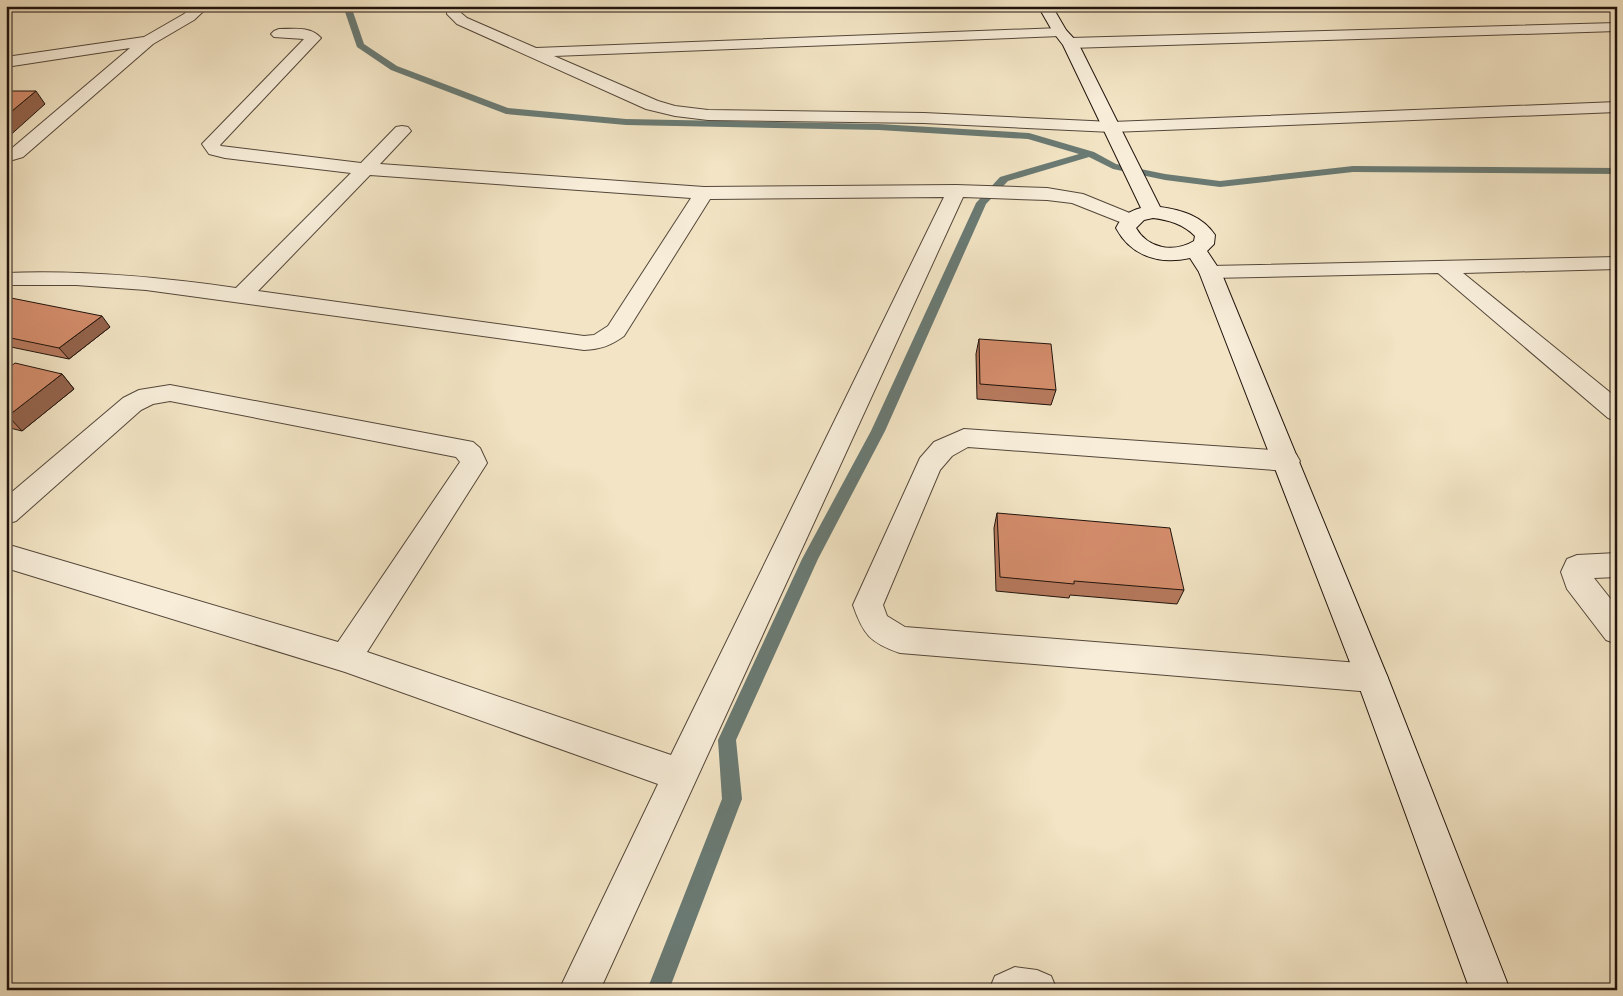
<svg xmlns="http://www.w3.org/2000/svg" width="1623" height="996" viewBox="0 0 1623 996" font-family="'IM FELL Great Primer',serif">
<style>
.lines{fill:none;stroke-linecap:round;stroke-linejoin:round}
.stream{fill:#6a7a73;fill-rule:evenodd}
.street-casing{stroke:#54473a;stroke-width:2}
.secondary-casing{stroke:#20130c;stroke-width:2}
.street{fill:#f7edd9;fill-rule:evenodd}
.secondary{fill:#f7edd9;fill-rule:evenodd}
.wall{fill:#b6795d;stroke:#20130c}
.shaded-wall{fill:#94634c;stroke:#20130c}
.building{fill:#d48d6c;stroke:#20130c}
</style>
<rect width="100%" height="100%" fill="#f2e4c4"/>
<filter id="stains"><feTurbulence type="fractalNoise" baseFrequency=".004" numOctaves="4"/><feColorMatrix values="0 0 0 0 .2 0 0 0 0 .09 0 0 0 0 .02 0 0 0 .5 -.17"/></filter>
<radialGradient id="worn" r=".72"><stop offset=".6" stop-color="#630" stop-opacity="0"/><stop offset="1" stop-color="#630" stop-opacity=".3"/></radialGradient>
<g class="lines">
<polygon class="stream" points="343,6 351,6 364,44 397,66 508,108 626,119 879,124 1029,133 1094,152 1116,164 1165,174 1220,181 1353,166 1617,168 1617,174 1353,172 1220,187 1165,180 1113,169 1089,157 1008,181 986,204 885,431 818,559 736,740 742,799 669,990 647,990 722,799 718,740 802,559 871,431 976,203 1000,177 1079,154 1028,139 879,130 626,125 506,114 391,70 357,47"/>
<g class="street-casing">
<g id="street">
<polygon points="193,6 209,6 194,20 153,44 23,157 6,162 6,151 11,149 130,48 6,67 6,57 144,37 184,14"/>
<polygon points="447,6 461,6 461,13 467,18 536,48 1060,28 1065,29 1067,32 1065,35 1060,36 554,56 658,101 675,106 708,110 924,113 1112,122 1617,102 1617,112 1112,132 924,123 708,120 675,116 646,109 457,24 447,14"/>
<polygon points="1617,23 1617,31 1070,48 1065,46 1062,43 1065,40 1070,38"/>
<path d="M279 29C293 29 311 26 321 38L220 145 221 146 361 163 396 127 402 126 408 127 411 131 380 164 704 187 956 185 1047 188 1083 194 1137 216 1140 220 1137 224 1130 226 1072 203 1047 200 963 197 600 990H559L658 784 345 672 6 568V544L338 642 460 462 456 457 170 401 153 404 141 410 16 521 6 524V497L123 398 139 390 170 385 473 442 480 448 487 463 367 652 671 755 944 197 710 199 624 336C610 346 601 349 584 350L146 290 76 285H6V273C84 270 159 277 236 288L351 173 225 158 209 154 202 144 304 39 274 37 271 34 274 31ZM370 175 691 198 608 326 594 335 584 336 258 291Z"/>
<polygon points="1617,257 1617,269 1463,273 1617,398 1617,421 1608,418 1438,273 1210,278 1202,277 1199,272 1202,267 1210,266"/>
<path d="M964 429 1287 451 1296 454 1300 461 1296 468 1287 471 968 447 952 456 940 470 883 605 887 616 905 627 1372 664 1383 668 1388 678 1383 688 1372 692 900 653C870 643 863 634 853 605L920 458 934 442Z"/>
<polygon points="1617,553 1617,577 1594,578 1617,607 1617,644 1606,640 1567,589 1561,572 1567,559 1577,555"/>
<polygon points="1015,967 1037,970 1051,976 1057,990 989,990 995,976"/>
</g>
</g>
<g class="secondary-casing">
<path id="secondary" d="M1038 6H1052L1066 30 1078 43 1160 207C1182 210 1202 216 1215 235L1214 244 1207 251 1221 272 1388 678 1510 990H1470L1356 678 1199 272 1190 258C1159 265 1131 256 1116 228 1122 216 1129 211 1141 208L1063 45 1053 32ZM1153 218C1169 220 1183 224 1195 236L1194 241C1174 253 1148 249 1136 228L1144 220Z"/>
</g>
<use href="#street" class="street"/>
<use href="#secondary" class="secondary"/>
</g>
<g class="wall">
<polygon points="6,297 110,327 69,359 6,346"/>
<polygon points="979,339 1056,390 1051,405 977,399 976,354"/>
<polygon points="6,370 62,374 74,389 22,431 6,427"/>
<polygon points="997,513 1184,590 1177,604 1070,595 1069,598 996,591 994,528"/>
</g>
<g class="shaded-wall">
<polygon points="36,91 45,104 6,139 6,116"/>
<polygon points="102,316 110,327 69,359 59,348"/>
<polygon points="62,374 74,389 22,431 8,416"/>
</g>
<g class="building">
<polygon points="6,91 36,91 6,116"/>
<polygon points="6,297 102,316 59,348 6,337"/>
<polygon points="979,339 1051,344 1056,390 980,384"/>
<polygon points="15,363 62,374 8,416 6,415 6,370"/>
<polygon points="997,513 1170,528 1184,590 1074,581 1074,584 1000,577"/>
</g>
<rect width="1623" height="996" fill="none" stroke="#f2e4c4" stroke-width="25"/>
<rect x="8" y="8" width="1608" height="981" fill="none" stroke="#20130c" stroke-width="2.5"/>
<rect x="12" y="12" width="1598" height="971" fill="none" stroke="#20130c"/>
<rect width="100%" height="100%" filter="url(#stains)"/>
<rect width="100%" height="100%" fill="url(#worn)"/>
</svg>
